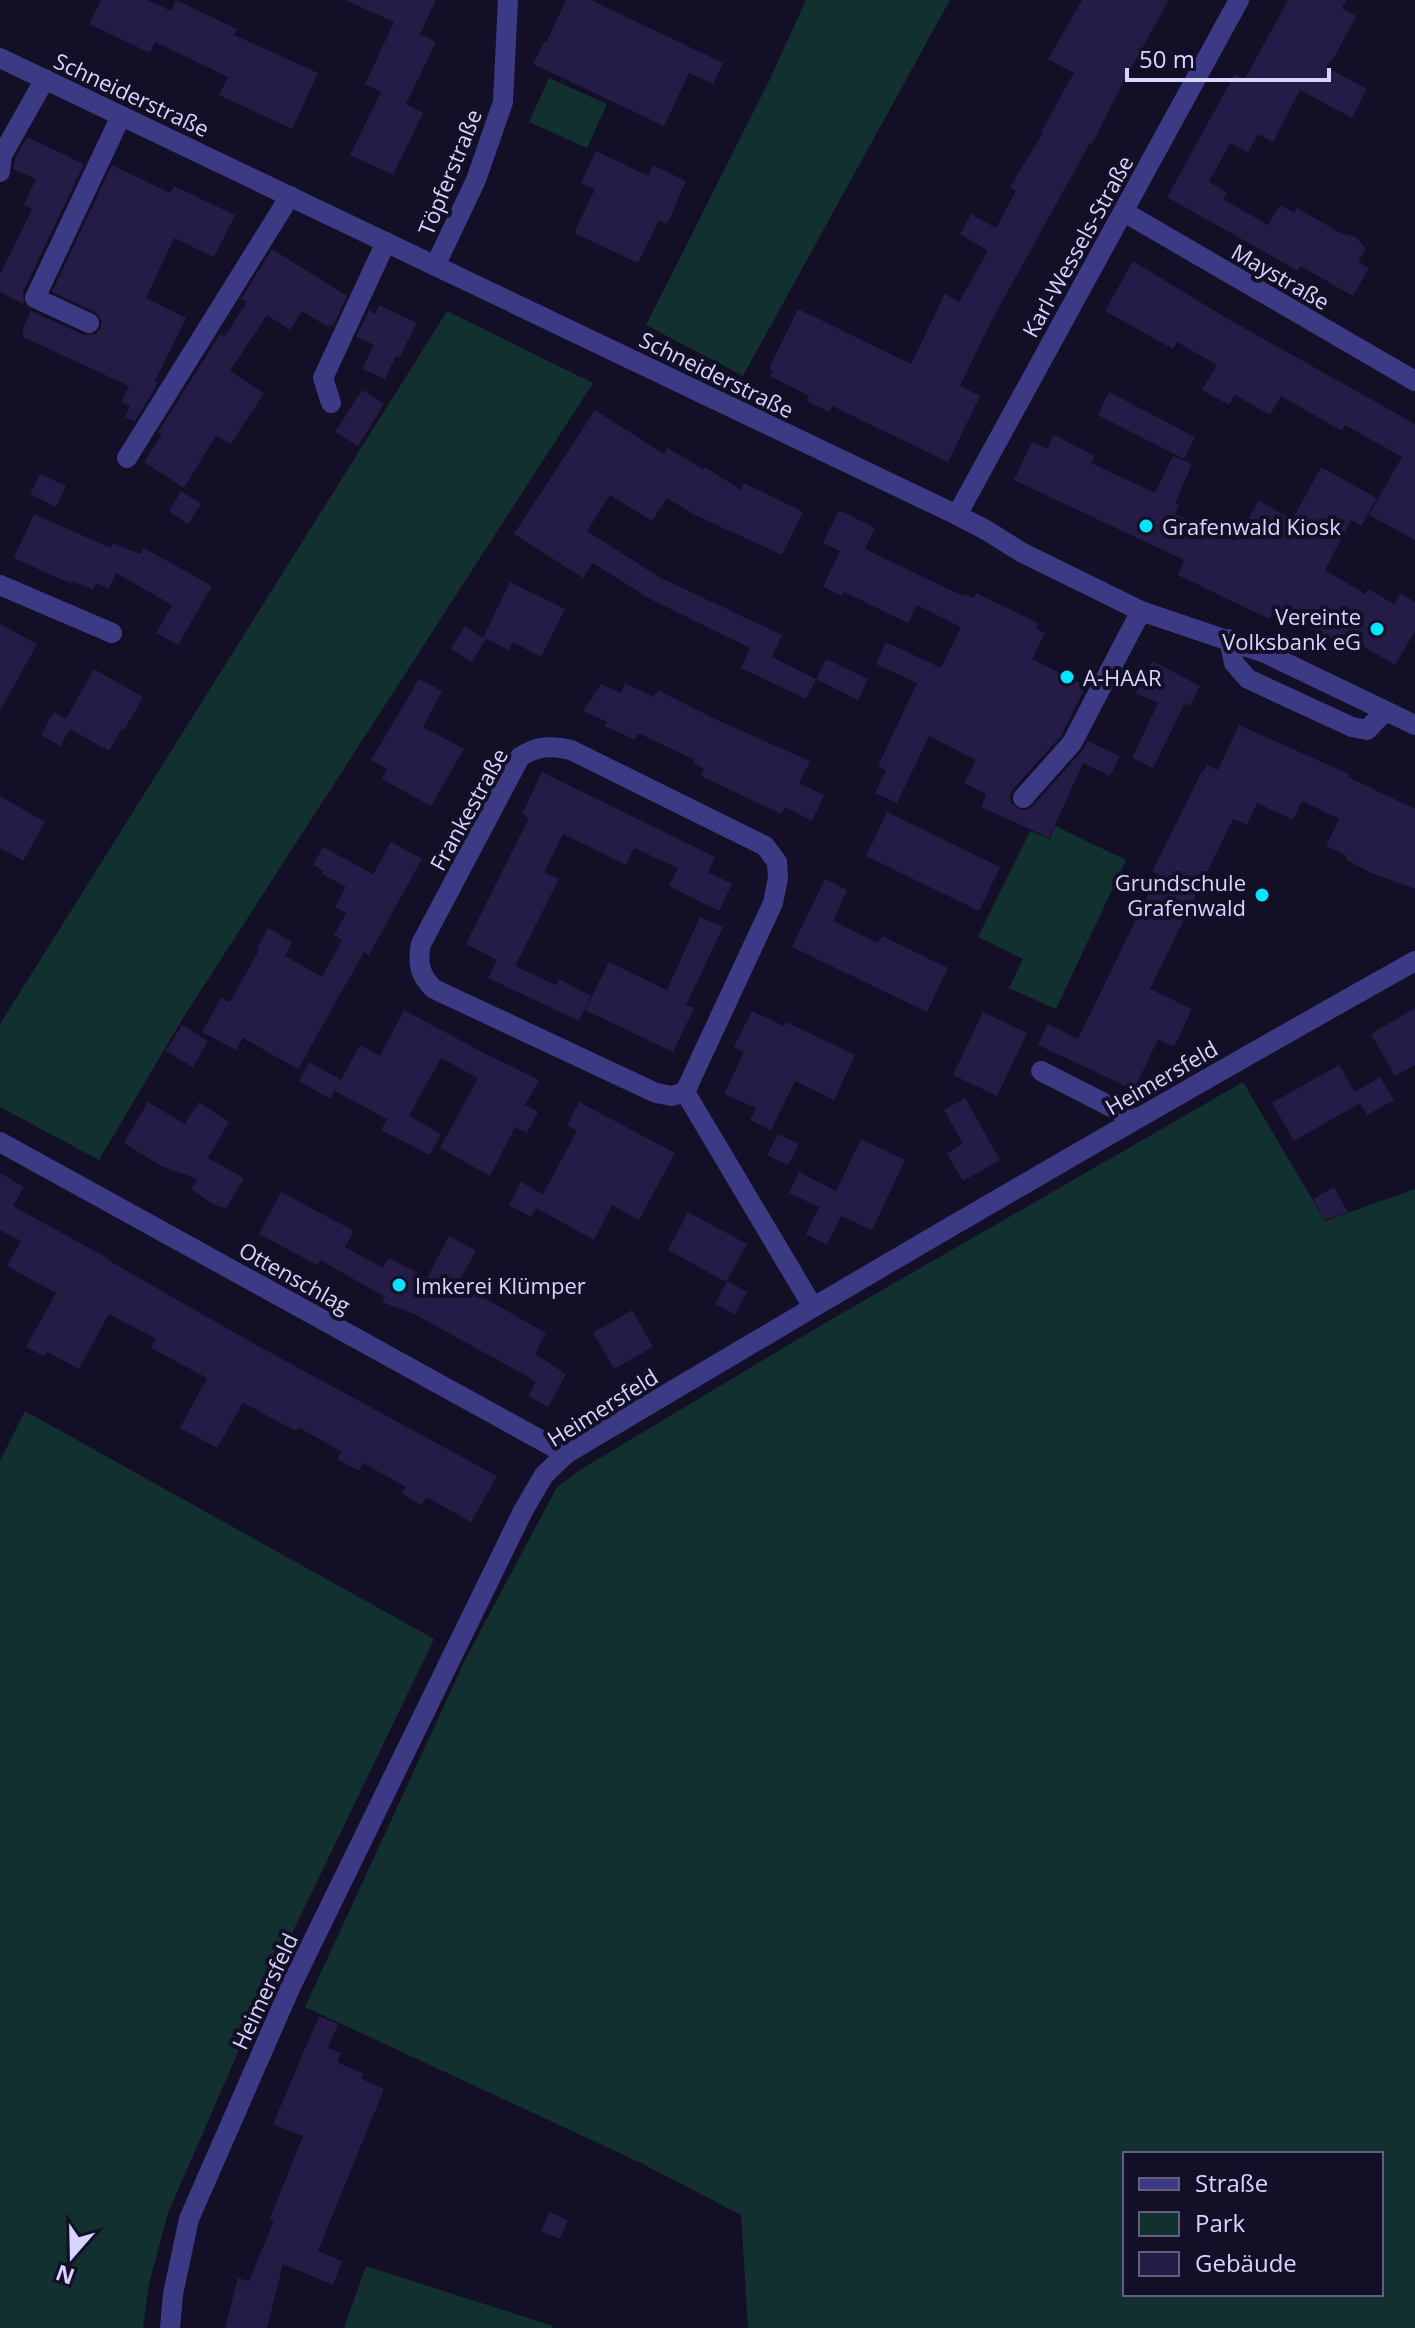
<svg xmlns="http://www.w3.org/2000/svg" width="1415" height="2328" viewBox="0 0 1415 2328" font-family="'Open Sans',sans-serif">
<style>
.green{fill:#12302f;fill-rule:evenodd}
.building{fill:#241b47}
.lines{fill:none;stroke-linecap:round;stroke-linejoin:round}
.minor{stroke:#3d3a85;stroke-width:20}
.poi-dot{fill:#00e5ff;stroke:#130f26;stroke-width:3}
.labels{text-anchor:middle;dominant-baseline:central;stroke-width:8;stroke-linejoin:round;paint-order:stroke}
.street-label{font-size:22px;fill:#d9d4ff;stroke:#130f26}
.poi-label{font-size:22px;fill:#d9d4ff;stroke:#130f26;text-anchor:start}
</style>
<rect width="100%" height="100%" fill="#130f26"/>
<g class="green">
<polygon points="806,0 950,0 743,376 646,325 769,81"/>
<polygon points="549,78 607,104 587,148 529,122"/>
<polygon points="447,311 593,383 183,1018 99,1160 0,1107 0,1024"/>
<polygon points="1055,826 1126,860 1056,1009 1009,988 1023,959 978,937 1030,831 1050,839"/>
<path d="M1243 1082 1325 1221 1415 1189V2328H748L741 2215 641 2163 305 2007 467 1656 557 1487 585 1467 825 1323ZM1125 2154H1381V2294H1125Z"/>
<polygon points="25,1411 434,1639 270,1979 168,2213 149,2284 143,2328 0,2328 0,1461"/>
<polygon points="366,2266 553,2326 552,2328 344,2328"/>
</g>
<g class="building">
<polygon points="101,0 147,0 171,11 176,0 237,29 234,35 318,73 292,129 219,95 228,77 155,42 150,53 89,24"/>
<polygon points="345,0 436,0 420,34 436,42 406,104 423,113 393,175 350,155 381,92 365,84 394,22"/>
<polygon points="566,0 591,0 723,63 713,84 689,73 664,126 533,64 544,42 546,43"/>
<polygon points="1082,0 1169,0 1126,77 1092,144 1090,143 992,320 960,386 980,396 948,462 832,406 829,412 807,401 809,396 770,376 773,370 769,368 798,309 911,364 945,294 959,302 988,251 960,234 971,214 996,228 1016,191 1010,187 1044,131 1042,130 1074,73 1048,59"/>
<polygon points="1288,0 1347,0 1342,8 1356,16 1336,54 1326,67 1367,89 1352,118 1300,90 1273,142 1258,134 1248,153 1230,143 1209,182 1227,192 1223,199 1268,225 1280,205 1294,213 1297,208 1339,232 1356,237 1366,249 1358,262 1369,268 1353,296 1300,266 1298,271 1167,197 1235,74 1245,79"/>
<polygon points="27,137 84,164 23,292 24,304 0,292 0,275 32,209 24,205 36,179 13,169 15,159"/>
<polygon points="596,151 648,176 653,165 686,181 667,224 659,220 638,263 574,233 595,189 581,183"/>
<polygon points="112,165 170,193 174,186 235,215 214,257 174,238 146,298 186,318 155,381 158,383 135,421 125,417 130,406 121,402 129,386 23,337 23,328 31,311 84,335 96,334 100,329 102,321 95,312 52,292"/>
<polygon points="272,249 347,296 333,326 330,324 328,327 302,311 290,330 267,315 230,371 264,393 231,444 216,436 184,488 144,462 162,434 158,432 220,334 225,336 247,302 241,299"/>
<polygon points="1133,261 1228,319 1415,424 1415,540 1369,515 1402,457 1345,425 1342,431 1281,396 1270,415 1235,395 1229,405 1202,390 1217,365 1177,342 1173,349 1105,311"/>
<polygon points="379,305 417,323 399,358 396,356 385,379 362,369 374,345 356,337 369,310 375,314"/>
<polygon points="362,390 384,404 358,446 335,432"/>
<polygon points="1109,392 1195,437 1184,459 1098,415"/>
<polygon points="595,410 664,454 668,448 703,469 705,467 741,490 744,483 803,512 782,555 695,515 667,498 652,521 610,495 587,531 659,577 782,635 772,657 816,679 806,699 741,668 750,648 650,599 593,563 583,578 514,534"/>
<polygon points="1054,435 1095,456 1091,463 1155,493 1173,456 1192,464 1175,503 1179,505 1175,514 1236,541 1259,500 1292,520 1321,467 1377,498 1361,526 1351,520 1325,570 1365,594 1368,589 1394,604 1400,593 1415,602 1415,631 1395,665 1343,634 1340,640 1335,637 1334,640 1276,607 1270,619 1250,610 1178,575 1184,560 1014,480 1032,442 1047,449"/>
<polygon points="40,474 66,486 56,507 30,494"/>
<polygon points="181,491 201,504 188,524 169,511"/>
<polygon points="839,510 875,528 865,549 963,596 964,594 973,598 976,593 1038,623 1036,628 1045,633 1032,659 1086,686 1061,736 1013,789 1010,796 1011,803 1020,810 1026,810 1032,807 1082,751 1088,741 1120,756 1110,776 1083,763 1049,838 981,807 986,794 964,783 976,760 929,736 897,803 875,793 886,770 878,766 917,683 876,664 886,642 941,668 961,627 917,605 908,623 844,592 842,596 823,587 840,551 823,543"/>
<polygon points="34,514 111,548 113,543 140,554 144,548 212,586 178,645 156,633 172,605 116,573 109,589 96,583 93,590 72,581 71,584 14,558"/>
<polygon points="510,582 565,609 541,657 513,642 509,650 484,638 486,639 472,662 451,649 465,626 483,638"/>
<polygon points="0,624 37,644 0,711"/>
<polygon points="826,659 868,679 858,700 816,679"/>
<polygon points="1152,661 1200,686 1190,706 1185,703 1153,768 1132,758 1158,703 1136,693"/>
<polygon points="94,669 143,697 124,730 122,728 109,751 70,729 60,746 41,735 54,712 66,719"/>
<polygon points="419,679 442,691 423,727 464,749 431,806 382,779 387,769 371,760"/>
<polygon points="625,683 654,697 658,690 715,719 810,761 799,783 824,795 812,821 785,807 781,814 701,776 704,769 693,763 695,760 638,733 635,740 605,726 607,722 583,711 601,684 621,693"/>
<polygon points="1239,725 1349,774 1348,777 1415,809 1415,889 1369,872 1345,859 1347,856 1326,846 1339,819 1302,801 1293,820 1257,803 1247,825 1233,819 1150,989 1192,1009 1174,1047 1158,1039 1134,1090 1038,1045 1048,1024 1078,1039 1158,874 1152,872 1202,771 1203,772 1207,765 1218,770"/>
<polygon points="542,772 715,857 708,872 732,884 719,911 669,886 678,868 634,848 626,865 563,834 544,872 559,879 515,966 556,985 559,979 591,996 579,1021 488,978 497,960 466,944 529,818 522,814"/>
<polygon points="0,796 45,822 23,861 0,848"/>
<polygon points="887,812 1000,867 979,911 866,856"/>
<polygon points="391,842 422,859 369,955 364,952 298,1069 243,1038 236,1050 202,1032 221,998 230,1002 259,950 257,949 268,928 292,942 285,956 322,977 342,940 334,935 346,913 335,907 346,887 322,874 323,871 313,865 323,847 373,874"/>
<polygon points="825,879 847,890 833,921 878,943 882,936 948,968 927,1012 792,947"/>
<polygon points="700,917 723,927 686,1005 694,1008 673,1052 585,1010 609,962 667,990"/>
<polygon points="1415,1008 1415,1065 1395,1076 1371,1034"/>
<polygon points="404,1010 482,1052 539,1080 525,1105 538,1112 527,1133 515,1127 490,1176 440,1148 478,1078 441,1058 409,1116 441,1134 430,1155 381,1130 387,1119 335,1091 360,1045 380,1056"/>
<polygon points="752,1011 784,1026 786,1022 855,1055 834,1100 795,1081 771,1130 750,1120 756,1108 724,1094 744,1052 734,1047"/>
<polygon points="983,1012 1027,1033 997,1096 953,1075"/>
<polygon points="182,1025 208,1041 193,1067 166,1051"/>
<polygon points="309,1062 341,1080 330,1099 299,1081"/>
<polygon points="1339,1065 1355,1092 1380,1077 1394,1100 1367,1115 1360,1103 1294,1141 1272,1103"/>
<polygon points="965,1098 1000,1160 963,1181 947,1154 963,1143 944,1110"/>
<polygon points="148,1102 185,1124 199,1102 229,1122 208,1158 244,1178 226,1209 211,1203 191,1189 197,1179 161,1166 124,1143"/>
<polygon points="579,1102 675,1153 639,1220 612,1205 594,1240 536,1208 531,1217 509,1205 521,1182 543,1194 540,1200 577,1131 567,1125"/>
<polygon points="778,1134 799,1144 788,1165 767,1155"/>
<polygon points="861,1139 905,1160 872,1230 841,1216 827,1245 806,1234 819,1207 789,1193 799,1172 836,1191"/>
<polygon points="0,1173 24,1187 13,1206 109,1259 108,1260 249,1341 497,1476 471,1522 426,1497 422,1505 402,1494 406,1487 363,1463 359,1471 337,1459 342,1452 298,1427 296,1431 243,1403 217,1448 180,1428 207,1378 151,1348 156,1339 109,1314 79,1369 47,1352 44,1356 26,1347 56,1293 7,1266 21,1241 0,1230"/>
<polygon points="1334,1187 1348,1212 1325,1220 1313,1199"/>
<polygon points="281,1192 354,1231 345,1247 383,1268 389,1258 427,1278 449,1236 476,1251 458,1283 546,1333 535,1354 566,1374 548,1407 528,1396 536,1382 523,1374 414,1314 382,1302 385,1297 320,1260 317,1265 259,1234"/>
<polygon points="688,1212 747,1244 726,1282 668,1250"/>
<polygon points="727,1281 747,1292 735,1314 715,1304"/>
<polygon points="632,1310 653,1347 614,1369 593,1333"/>
<polygon points="319,2016 338,2024 328,2048 341,2053 337,2062 364,2074 362,2079 384,2089 318,2251 342,2261 333,2285 283,2264 267,2328 225,2328 238,2278 249,2281 274,2220 270,2218 303,2136 273,2124"/>
<polygon points="549,2212 568,2220 560,2239 541,2231"/>
</g>
<g class="lines">
<g class="minor">
<polyline points="0,58 957,515 986,530 1021,552 1141,611 1265,653 1415,725"/>
<polyline points="0,172 2,155 45,79"/>
<polyline points="1124,212 1415,381"/>
<polyline points="435,266 476,180 503,102 508,0"/>
<polyline points="89,323 35,298 121,116"/>
<polyline points="331,403 323,378 386,242"/>
<polyline points="127,458 290,196"/>
<polyline points="957,515 1239,0"/>
<polyline points="0,585 112,633"/>
<polyline points="1229,639 1234,663 1248,679 1352,727 1367,730 1385,711"/>
<polyline points="1023,798 1072,743 1141,611"/>
<polyline points="1041,1071 1135,1119"/>
<path d="M685 1092 672 1096 656 1093 434 989C420 976 417 963 421 944L520 757C537 746 551 745 571 750L765 846 777 862 778 878 773 903 685 1092 813 1307"/>
<polyline points="0,1142 566,1454"/>
<path d="M170 2328 173 2294 189 2219 291 1986 523 1511 544 1475 566 1454C847 1286 1130 1121 1415 961"/>
</g>
</g>
<g class="poi-dot">
<circle cx="1146" cy="526" r="8"/>
<circle cx="1377" cy="629" r="8"/>
<circle cx="1067" cy="677" r="8"/>
<circle cx="1262" cy="895" r="8"/>
<circle cx="399" cy="1285" r="8"/>
</g>
<g class="labels">
<g class="street-label">
<text transform="translate(132 94) rotate(25)">Schneiderstraße</text>
<text transform="translate(449 172) rotate(-68)">Töpferstraße</text>
<text transform="translate(1077 246) rotate(-61)">Karl-Wessels-Straße</text>
<text transform="translate(1281 276) rotate(30)">Maystraße</text>
<text transform="translate(717 374) rotate(26)">Schneiderstraße</text>
<text transform="translate(468 809) rotate(-61)">Frankestraße</text>
<text transform="translate(1161 1077) rotate(-30)">Heimersfeld</text>
<text transform="translate(295 1277) rotate(29)">Ottenschlag</text>
<text transform="translate(602 1407) rotate(-32)">Heimersfeld</text>
<text transform="translate(264 1991) rotate(-65)">Heimersfeld</text>
</g>
<g class="poi-label">
<text x="1162" y="526">Grafenwald Kiosk</text>
<text x="1361" y="616" text-anchor="end">Vereinte<tspan x="1361" dy="25">Volksbank eG</tspan></text>
<text x="1083" y="677">A-HAAR</text>
<text x="1246" y="882" text-anchor="end">Grundschule<tspan x="1246" dy="25">Grafenwald</tspan></text>
<text x="415" y="1285">Imkerei Klümper</text>
</g>
</g>
<rect x="1123" y="2152" width="260" height="144" fill="#130f26" stroke="#625e7d" stroke-width="2"/>
<rect x="1139" y="2178" width="40" height="12" fill="#3d3a85" stroke="#625e7d" stroke-width="2"/>
<text x="1195" y="2192" font-size="24" fill="#d9d4ff">Straße</text>
<rect x="1139" y="2212" width="40" height="24" fill="#12302f" stroke="#625e7d" stroke-width="2"/>
<text x="1195" y="2232" font-size="24" fill="#d9d4ff">Park</text>
<rect x="1139" y="2252" width="40" height="24" fill="#241b47" stroke="#625e7d" stroke-width="2"/>
<text x="1195" y="2272" font-size="24" fill="#d9d4ff">Gebäude</text>
<g transform="translate(72 2256) rotate(200)" stroke="#130f26" stroke-width="6" paint-order="stroke">
<path d="M0-6L14 30L0 20L-14 30Z" fill="#d9d4ff"/>
<text y="-12" font-size="22" font-weight="bold" text-anchor="middle" fill="#d9d4ff">N</text>
</g>
<path d="M1127 68v12h202v-12" fill="none" stroke="#d9d4ff" stroke-width="4"/>
<text x="1139" y="68" font-size="24" fill="#d9d4ff" stroke="#130f26" stroke-width="6" paint-order="stroke">50 m</text>
</svg>
